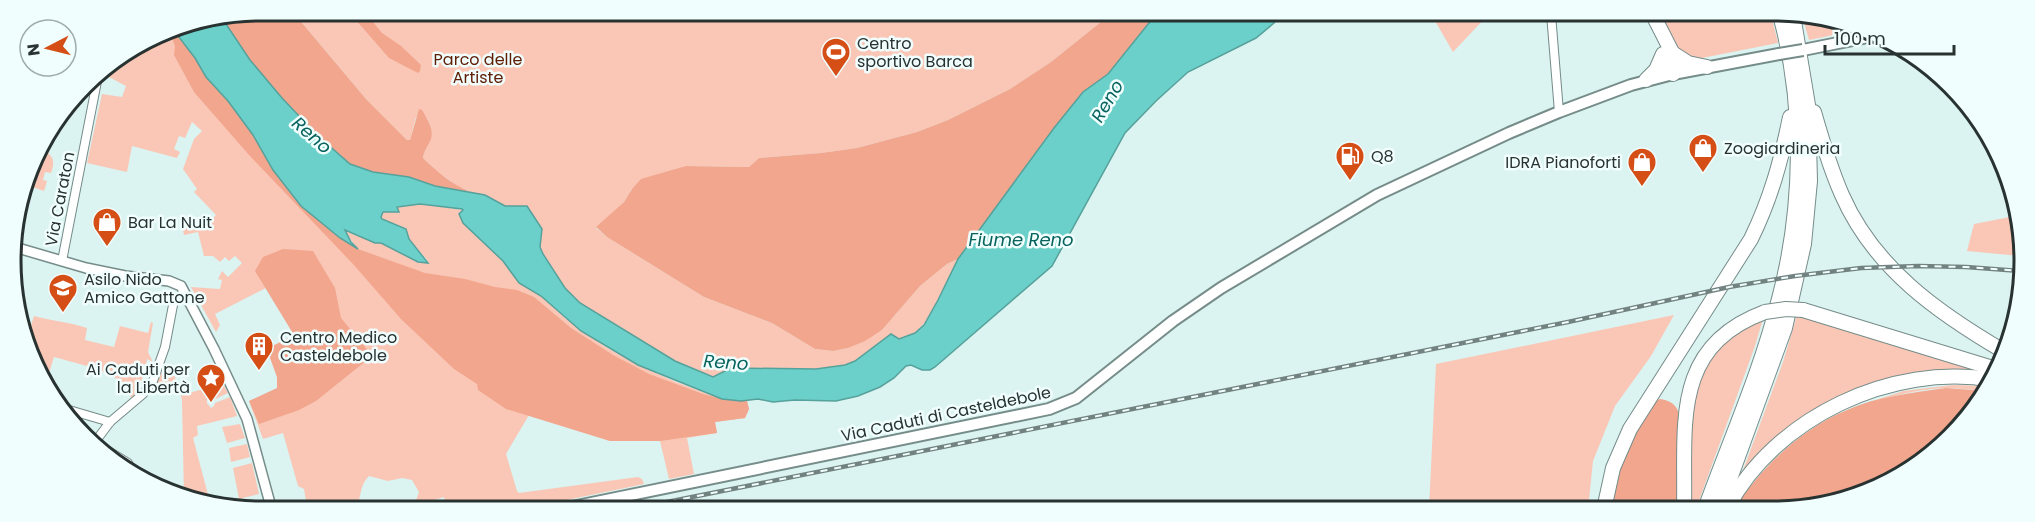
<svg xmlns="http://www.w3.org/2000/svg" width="2035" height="522" viewBox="0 0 2035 522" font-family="Poppins,sans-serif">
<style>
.green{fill:#fac7b6}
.forest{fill:#f1a68d}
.water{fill:#6ad0c9;stroke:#56a19b;stroke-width:1.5}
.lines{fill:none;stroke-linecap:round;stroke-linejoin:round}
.minor-casing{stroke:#758c89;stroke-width:10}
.tertiary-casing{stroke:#758c89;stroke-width:12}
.secondary-casing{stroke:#758c89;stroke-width:14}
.trunk-casing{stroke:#758c89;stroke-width:16}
.minor{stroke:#fff;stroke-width:8}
.tertiary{stroke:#fff;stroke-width:9}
.secondary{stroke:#fff;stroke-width:10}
.trunk{stroke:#fff;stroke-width:14}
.rail-casing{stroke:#728280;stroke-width:4.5}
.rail{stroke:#f0fefd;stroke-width:2;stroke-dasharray:7;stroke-linecap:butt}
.secondary-bridge-casing{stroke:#758c89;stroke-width:14;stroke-linecap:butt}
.trunk-bridge-casing{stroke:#758c89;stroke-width:16;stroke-linecap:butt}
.secondary-bridge{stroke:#fff;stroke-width:10}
.trunk-bridge{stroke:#fff;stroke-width:14}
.labels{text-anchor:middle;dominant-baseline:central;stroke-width:5;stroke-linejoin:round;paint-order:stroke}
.poi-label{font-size:16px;fill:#283231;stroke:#f0fefd;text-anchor:start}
.park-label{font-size:16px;fill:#5e1c03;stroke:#f0fefd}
.street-label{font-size:16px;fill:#283231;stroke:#f0fefd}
.water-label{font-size:18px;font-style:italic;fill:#08635e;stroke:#f0fefd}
.rim{fill:none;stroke:#283231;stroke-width:3}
</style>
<rect width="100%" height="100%" fill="#dbf3f1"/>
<g class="green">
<path d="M292 11 1112 13 1051 62 1010 89 948 120 917 132 857 148 821 153 759 158 749 167 686 166 632 189 624 202 596 228 607 237 704 297 772 323 815 349 833 351 848 348 882 330 920 286 947 264 958 259 929 318 915 333 899 340 891 335 855 361 845 365 816 369 731 368 713 377 675 361 580 303 565 289 543 254 540 247 542 229 527 206H505L485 195 470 192 459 187 435 170 423 158C425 141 438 136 426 117H416L410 140H407L366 99Z"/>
<polygon points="1431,14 1489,14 1453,52"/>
<polygon points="1661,15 1771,15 1778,43 1697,59 1679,54"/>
<polygon points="1802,15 1823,15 1859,30 1809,40"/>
<path d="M172 28 206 77 356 247 345 231 375 243H381L428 261 409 239 406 229 382 219 380 217 383 212H398L397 207 420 204 463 210V223L503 261 519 282 541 296 566 319 604 346 638 365 676 382 722 399 747 401 749 409 745 418 715 422 717 433 687 438 694 474 669 479 660 441H610L529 415 506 454 517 491 519 493 638 477 642 479 644 484 533 507H446L444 497 414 506 419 492 412 480 402 478 388 481 369 476C361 483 360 496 358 507H307L304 489 298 486 283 433 263 439 249 401 277 389V377L267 349 294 335 266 288 215 314 220 325 216 332 191 287 220 289 222 280 218 279 222 271 228 277 242 263 235 256 229 261 225 257 220 262 213 256H204L198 232 184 235 182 225 189 219 197 227H204L216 215 194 192 197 189 183 169 194 139 202 131 192 122 185 138 179 136 174 149 180 152 177 158 132 146 127 172 87 163 102 94 122 97 126 86 105 75 95 73 165 29Z"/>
<path d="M48 153C55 159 54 165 51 173L45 172 43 180 47 181 44 191 27 185 35 154 46 157Z"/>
<polygon points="2020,215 2020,256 1967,251 1974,224"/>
<polygon points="1674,315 1651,356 1615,406 1593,461 1588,509 1429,509 1436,364"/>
<polygon points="1797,315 1811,317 1985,371 1984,373 1857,390 1744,473 1742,473 1783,362"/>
<path d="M34 316C53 321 69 322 87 328L85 340 114 347 120 326 148 333 151 322 153 323 148 352 153 362 147 359C145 371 140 389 132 398L129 395V389C113 370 78 364 54 357L48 376 43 374 26 341Z"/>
<polygon points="1763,319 1755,346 1696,509 1688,509 1691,413 1694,387 1720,342"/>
<polygon points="171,365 180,393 165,391 153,393 164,367"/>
<polygon points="223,384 228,393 213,400 211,398 207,400 207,403 211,408 214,406 215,403 230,397 237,416 197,426 198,435 193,438 211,506 184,496 182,401 181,395"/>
<path d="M1952 385 1989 386 1985 391C1972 390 1959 388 1947 388 1914 389 1880 399 1849 409L1903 391Z"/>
<polygon points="240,424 245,438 227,443 222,427"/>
<polygon points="247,444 250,457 231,462 229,448"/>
<polygon points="252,463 259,494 239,499 233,468"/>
</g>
<g class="forest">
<path d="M261 11H292L366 99 407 140H410L419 109 422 110C427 119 434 128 431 139 428 146 424 150 423 158 437 172 452 184 470 192L435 186 409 177 373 172 350 164 317 135 282 98 250 60 222 18Z"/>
<polygon points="348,11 364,11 382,33 401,46 419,63 421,65 420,71 418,73 389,58"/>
<polygon points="1112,13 1157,13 1108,74 1083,92 1054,128 958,259 947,264 920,286 882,330 865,341 848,348 833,351 815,349 772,323 704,297 607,237 596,227 624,202 632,189 641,179 686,166 749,167 759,158 821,153 857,148 917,132 948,120 1010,89 1051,62"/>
<polygon points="173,30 195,58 206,77 228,101 253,135 273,170 301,206 340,238 358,249 425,273 465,279 495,287 517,290 534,297 571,328 613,355 649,374 703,394 722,399 747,401 749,409 745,418 715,422 717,433 660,441 610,441 506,409 478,390 477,384 454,369 401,319 353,264 249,155 194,92 174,55 175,46 170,33"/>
<polygon points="283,249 313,251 335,288 341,318 370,353 367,360 316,401 299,410 259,424 249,401 277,388 277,377 267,349 294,335 255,271 263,257"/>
<path d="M1946 388 1985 391 1951 438 1884 486 1806 509H1734C1762 467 1799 430 1847 410 1878 396 1913 393 1946 388Z"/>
<path d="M1660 399C1668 400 1675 403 1678 411 1685 429 1679 487 1679 509H1607L1623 450 1655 401Z"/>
</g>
<polygon class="water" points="1157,13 1281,14 1274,23 1256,38 1188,72 1156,101 1125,133 1052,266 935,367 930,370 922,370 911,365 906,366 894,378 880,387 858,396 836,401 795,400 773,402 758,399 741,401 722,399 638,365 581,331 541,296 519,283 503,261 463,223 459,214 463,210 462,209 420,204 397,207 399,212 383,212 381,217 382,219 406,229 409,239 428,263 418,262 381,243 375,243 345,230 351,242 358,249 340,238 301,206 273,170 253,135 228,101 206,77 195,58 172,28 222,18 250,60 282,98 317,135 350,164 373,172 409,177 435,186 485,195 505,206 527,206 542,229 540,247 543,254 565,288 580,303 675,361 713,377 731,368 816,369 845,365 855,361 891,334 899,339 915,333 924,325 938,300 958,259 1054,128 1083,92 1108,74"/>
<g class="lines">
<g class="minor-casing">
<g id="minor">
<polyline points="1551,14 1559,112"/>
<polyline points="62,261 99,71"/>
<polyline points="59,407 110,422"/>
<polyline points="95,442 110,422 143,394 153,381 165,347 174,300"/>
<polyline points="97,444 128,463 134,477"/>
</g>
</g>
<g class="tertiary-casing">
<polyline id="tertiary" points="11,246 86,268 125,276 169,281 181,286 214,349 247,419 271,507"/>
</g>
<g class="secondary-casing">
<g id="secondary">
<polyline points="1803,50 1873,36"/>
<polyline points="572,507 1049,409 1076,398 1173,321 1221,288 1377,195 1509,133 1559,112 1631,85 1673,74 1779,54"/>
</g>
</g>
<g class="trunk-casing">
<g id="trunk">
<polyline points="1653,15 1675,58 1676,68 1673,74 1669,70 1663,56"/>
<polyline points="1674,54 1688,63 1707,67"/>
<polyline points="1646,80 1656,70 1663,54"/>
<path d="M1814 112C1822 140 1830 168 1842 195 1874 268 1938 313 2005 352"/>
<polyline points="1803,310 1999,370"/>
<path d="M1604 509 1613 468 1630 429 1751 239C1771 198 1781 161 1790 117"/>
<path d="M1684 509C1686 426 1670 347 1765 312"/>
<path d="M1705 509C1730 440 1761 371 1779 299 1803 208 1805 106 1780 15"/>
<polyline points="1719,509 1785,328 1804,244 1810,181 1808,105 1793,15"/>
<path d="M1727 509C1774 418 1892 362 1993 380"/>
</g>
</g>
<use href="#minor" class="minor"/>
<use href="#tertiary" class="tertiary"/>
<use href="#secondary" class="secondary"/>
<use href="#trunk" class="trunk"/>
<g class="rail-casing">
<polyline id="rail" points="642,507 1568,322 1729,287 1795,276 1861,268 1918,266 1966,267 2020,271"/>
</g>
<use href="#rail" class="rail"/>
<g class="secondary-bridge-casing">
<polyline id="secondary-bridge" points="1779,54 1803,50"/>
</g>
<g class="trunk-bridge-casing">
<polyline id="trunk-bridge" points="1765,312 1786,309 1803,310"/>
</g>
<use href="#secondary-bridge" class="secondary-bridge"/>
<use href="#trunk-bridge" class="trunk-bridge"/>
</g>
<defs>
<g id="stadium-pin" transform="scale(1.5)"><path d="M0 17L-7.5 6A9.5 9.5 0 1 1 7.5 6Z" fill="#d44e16" stroke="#f0fefd"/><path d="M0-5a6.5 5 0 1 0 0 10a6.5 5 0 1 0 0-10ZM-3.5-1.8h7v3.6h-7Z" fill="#fff"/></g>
<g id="shop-pin" transform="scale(1.5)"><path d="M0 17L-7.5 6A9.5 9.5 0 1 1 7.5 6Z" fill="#d44e16" stroke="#f0fefd"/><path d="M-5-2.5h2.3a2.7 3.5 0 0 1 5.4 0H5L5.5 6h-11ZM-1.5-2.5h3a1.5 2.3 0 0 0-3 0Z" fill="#fff"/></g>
<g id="fuel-pin" transform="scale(1.5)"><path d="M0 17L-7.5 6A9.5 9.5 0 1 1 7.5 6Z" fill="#d44e16" stroke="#f0fefd"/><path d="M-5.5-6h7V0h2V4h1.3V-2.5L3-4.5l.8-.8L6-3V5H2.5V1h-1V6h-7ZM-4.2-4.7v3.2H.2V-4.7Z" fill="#fff"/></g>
<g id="school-pin" transform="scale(1.5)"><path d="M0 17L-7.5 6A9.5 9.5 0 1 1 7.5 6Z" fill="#d44e16" stroke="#f0fefd"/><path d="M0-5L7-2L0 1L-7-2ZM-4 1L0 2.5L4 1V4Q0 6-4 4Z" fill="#fff"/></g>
<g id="building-pin" transform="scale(1.5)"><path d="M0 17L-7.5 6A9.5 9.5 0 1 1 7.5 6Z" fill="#d44e16" stroke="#f0fefd"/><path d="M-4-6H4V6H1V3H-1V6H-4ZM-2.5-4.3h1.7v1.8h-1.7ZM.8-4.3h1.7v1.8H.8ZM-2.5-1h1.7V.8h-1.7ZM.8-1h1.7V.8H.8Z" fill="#fff"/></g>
<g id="sight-pin" transform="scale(1.5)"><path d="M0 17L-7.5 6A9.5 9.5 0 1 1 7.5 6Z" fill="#d44e16" stroke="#f0fefd"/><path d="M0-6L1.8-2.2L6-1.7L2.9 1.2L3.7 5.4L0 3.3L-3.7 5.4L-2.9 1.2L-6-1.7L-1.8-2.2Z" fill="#fff"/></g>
</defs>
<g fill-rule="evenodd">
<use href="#stadium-pin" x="836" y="52"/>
<use href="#shop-pin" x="1703" y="148"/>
<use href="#fuel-pin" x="1350" y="156"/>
<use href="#shop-pin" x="1642" y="162"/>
<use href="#shop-pin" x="107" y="222"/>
<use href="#school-pin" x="63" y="288"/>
<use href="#building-pin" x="259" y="346"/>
<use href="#sight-pin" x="211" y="378"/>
</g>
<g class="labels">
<g class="poi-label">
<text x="857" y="43">Centro<tspan x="857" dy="18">sportivo Barca</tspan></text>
<text x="1724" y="148">Zoogiardineria</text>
<text x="1371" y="156">Q8</text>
<text x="1621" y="162" text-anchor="end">IDRA Pianoforti</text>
<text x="128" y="222">Bar La Nuit</text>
<text x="84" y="279">Asilo Nido<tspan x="84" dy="18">Amico Gattone</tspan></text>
<text x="280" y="337">Centro Medico<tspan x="280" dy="18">Casteldebole</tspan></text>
<text x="190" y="369" text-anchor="end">Ai Caduti per<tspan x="190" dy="18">la Libertà</tspan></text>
</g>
<g class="park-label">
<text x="478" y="59">Parco delle<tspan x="478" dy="18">Artiste</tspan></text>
</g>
<g class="street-label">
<text transform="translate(60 199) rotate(-79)">Via Caraton</text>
<text transform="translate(946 414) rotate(-12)">Via Caduti di Casteldebole</text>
</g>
<g class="water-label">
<text transform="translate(1107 101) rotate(-60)">Reno</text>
<text transform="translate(312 135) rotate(41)">Reno</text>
<text x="1021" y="239">Fiume Reno</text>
<text transform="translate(726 362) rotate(4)">Reno</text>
</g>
</g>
<path d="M0 0H2035V522H0ZM261 21H1774A240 240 0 0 1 2014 261V261A240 240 0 0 1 1774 501H261A240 240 0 0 1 21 261V261A240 240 0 0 1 261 21Z" fill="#f0fefd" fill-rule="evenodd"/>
<path class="rim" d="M261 21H1774A240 240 0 0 1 2014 261V261A240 240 0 0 1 1774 501H261A240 240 0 0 1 21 261V261A240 240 0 0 1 261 21Z"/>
<g transform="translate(48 48) rotate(263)"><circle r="28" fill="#f0fefd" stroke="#a0acab" stroke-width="1.5"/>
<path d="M0-4.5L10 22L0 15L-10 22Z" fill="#d44e16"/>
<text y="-9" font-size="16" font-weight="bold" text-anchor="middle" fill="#283231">N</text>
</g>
<path d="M1825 45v9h129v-9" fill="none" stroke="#283231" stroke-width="3"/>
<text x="1834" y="45" font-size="18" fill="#283231" stroke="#f0fefd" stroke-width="4.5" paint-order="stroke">100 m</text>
</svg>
